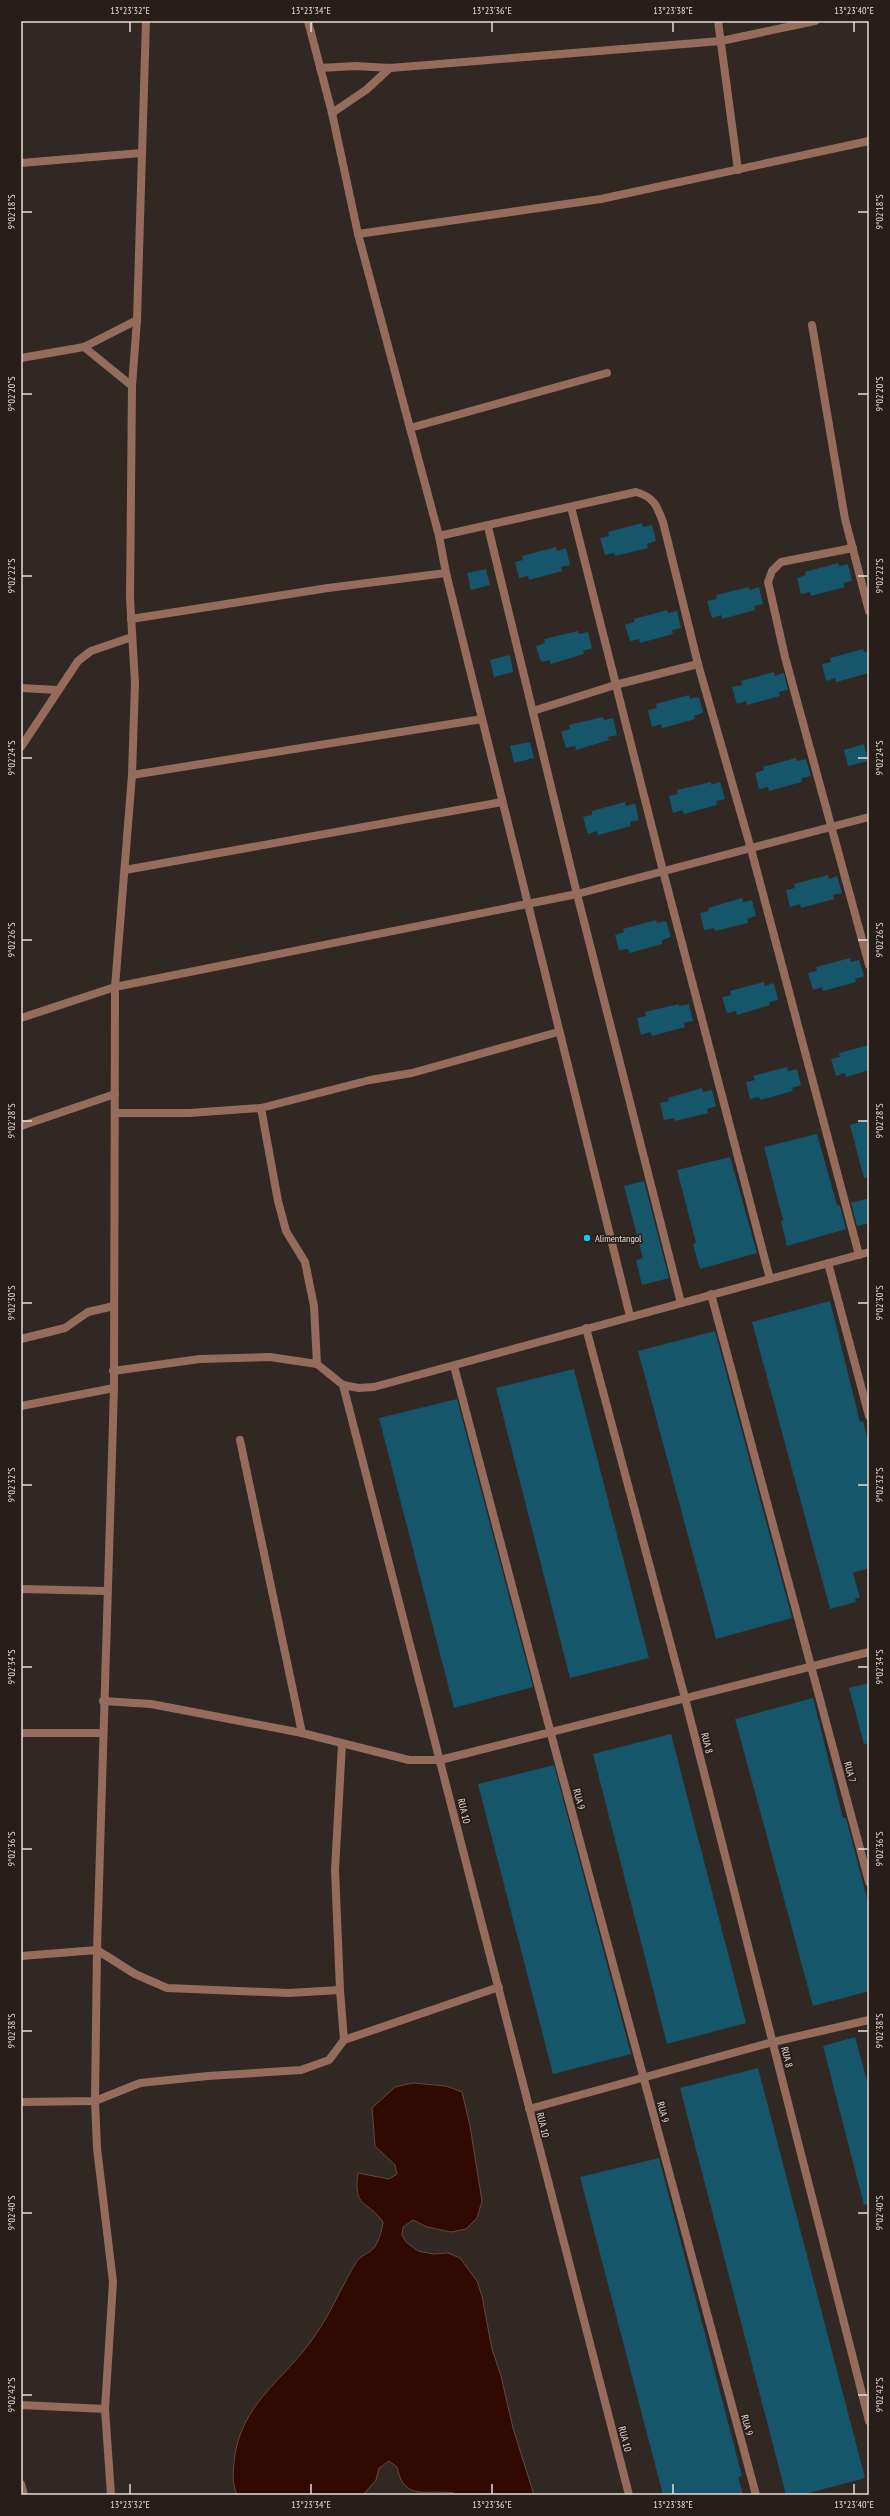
<svg xmlns="http://www.w3.org/2000/svg" width="890" height="2516" viewBox="0 0 890 2516" font-family="'PT Sans Narrow',sans-serif">
<style>
.water{fill:#300900;stroke:#654841}
.building{fill:#16566a}
.lines{fill:none;stroke-linecap:round;stroke-linejoin:round}
.street{stroke:#956c5c;stroke-width:8}
.ticks{fill:none;stroke:#e2dcd9;stroke-width:1.5}
.poi-dot{fill:#0dcafa;stroke:#271d19;stroke-width:1.5}
.labels{text-anchor:middle;dominant-baseline:central;stroke-width:3.5;stroke-linejoin:round;paint-order:stroke}
.poi-label{font-size:10px;fill:#e2dcd9;stroke:#271d19;text-anchor:start}
.street-label{font-size:10px;fill:#e2dcd9;stroke:#271d19}
.neatline{fill:none;stroke:#e2dcd9;stroke-width:1.5}
.ticks-label{font-size:10px;text-anchor:middle;fill:#e2dcd9}
</style>
<rect width="100%" height="100%" fill="#312723"/>
<path class="water" d="M413 2083 446 2086 462 2092 470 2126 482 2201 477 2218 466 2229 451 2232 427 2227 413 2220 403 2227 402 2235 406 2242 418 2251 433 2254 448 2253 460 2258 477 2281 482 2296 492 2349 501 2376 513 2428 534 2495H455L454 2493C426 2489 404 2502 397 2467L389 2461 379 2468 376 2480 363 2495H237C232 2483 233 2475 234 2462 240 2403 283 2382 314 2337 331 2313 342 2285 357 2261 361 2255 370 2253 374 2248 379 2241 382 2230 383 2222 367 2199 353 2209 358 2173L389 2179 397 2174 395 2165 375 2146 372 2108 395 2087Z"/>
<g class="building">
<polygon points="642,523 643,527 652,525 656,541 647,544 648,548 615,556 614,553 605,555 600,538 609,536 608,532"/>
<polygon points="556,547 557,551 566,548 570,565 561,567 562,571 529,580 528,576 519,578 515,562 523,560 522,556"/>
<polygon points="838,563 839,566 848,564 852,581 843,583 845,587 811,596 810,592 801,594 797,578 806,575 805,572"/>
<polygon points="486,569 490,585 471,590 467,573"/>
<polygon points="749,587 750,590 759,587 763,604 754,606 755,610 722,619 721,615 712,618 707,601 717,599 716,595"/>
<polygon points="667,610 668,613 677,611 681,628 672,630 673,634 640,643 639,639 630,641 625,625 634,622 634,619"/>
<polygon points="578,631 579,634 588,632 592,648 583,651 584,654 551,664 550,660 541,662 536,646 545,643 544,639"/>
<polygon points="863,649 864,652 869,651 869,673 836,682 835,678 826,681 822,664 831,662 830,658"/>
<polygon points="510,655 513,672 494,677 490,660"/>
<polygon points="774,672 775,676 784,673 788,690 779,692 780,696 747,705 746,701 737,704 732,687 742,685 741,681"/>
<polygon points="689,695 690,699 699,697 703,713 694,716 695,719 674,725 662,728 661,724 652,727 648,710 657,708 656,704"/>
<polygon points="603,717 604,720 613,718 617,735 608,737 609,740 576,750 575,746 566,748 561,732 570,729 569,725"/>
<polygon points="530,742 534,758 514,763 510,746"/>
<polygon points="864,744 868,761 848,766 844,750"/>
<polygon points="796,758 797,761 806,759 811,776 802,778 802,782 769,791 768,787 759,789 755,773 764,770 763,767"/>
<polygon points="711,782 711,785 720,782 725,799 716,801 717,805 684,814 682,810 673,813 669,796 678,794 677,790"/>
<polygon points="625,802 626,806 635,803 639,820 630,822 631,826 598,835 597,831 588,834 583,817 592,815 592,811"/>
<polygon points="828,875 829,879 837,876 842,893 833,895 834,899 801,908 800,904 790,907 786,890 795,888 794,884"/>
<polygon points="742,898 743,902 752,900 756,916 747,919 748,923 715,931 714,928 704,930 700,913 709,911 708,908"/>
<polygon points="656,920 657,923 666,921 671,937 662,940 662,944 630,953 628,949 619,950 615,935 624,932 623,929"/>
<polygon points="850,958 851,962 859,960 864,976 855,979 856,982 823,991 822,987 813,990 808,973 817,971 816,967"/>
<polygon points="764,982 765,986 774,983 778,1000 769,1002 770,1005 737,1015 736,1011 727,1013 722,997 731,995 730,991"/>
<polygon points="679,1004 679,1006 689,1004 693,1021 684,1023 685,1027 652,1036 650,1032 641,1035 637,1018 646,1016 645,1012"/>
<polygon points="869,1045 869,1070 846,1077 845,1073 836,1076 831,1059 840,1057 839,1053"/>
<polygon points="787,1067 788,1071 797,1069 801,1085 792,1088 793,1091 760,1100 759,1097 750,1099 746,1082 755,1080 753,1076"/>
<polygon points="702,1088 703,1092 712,1090 716,1106 707,1109 708,1113 675,1121 674,1118 664,1120 660,1103 669,1101 668,1098"/>
<polygon points="869,1119 869,1177 864,1178 850,1125"/>
<polygon points="817,1134 837,1205 840,1206 846,1229 787,1246 781,1221 783,1220 764,1147"/>
<polygon points="730,1157 757,1253 700,1269 693,1244 696,1243 677,1170"/>
<polygon points="644,1181 669,1278 642,1285 636,1260 643,1258 624,1186"/>
<polygon points="869,1198 869,1223 857,1226 851,1203"/>
<polygon points="830,1301 860,1422 863,1421 869,1445 869,1568 853,1573 860,1597 855,1599 856,1602 830,1609 752,1322"/>
<polygon points="715,1331 792,1618 716,1639 638,1351"/>
<polygon points="574,1369 649,1658 570,1678 496,1388"/>
<polygon points="457,1399 533,1687 454,1708 379,1418"/>
<polygon points="869,1683 869,1743 864,1744 849,1688"/>
<polygon points="813,1698 843,1818 846,1818 869,1906 869,1991 813,2006 735,1719"/>
<polygon points="671,1734 746,2023 667,2044 593,1754"/>
<polygon points="554,1765 631,2054 553,2074 478,1784"/>
<polygon points="855,2037 869,2088 869,2204 864,2205 823,2046"/>
<polygon points="758,2068 865,2478 801,2495 786,2495 680,2088"/>
<polygon points="659,2158 742,2476 738,2477 743,2495 663,2495 580,2177"/>
</g>
<g class="lines">
<g class="street">
<polyline points="308,21 332,113 358,234 439,536 446,573"/>
<polyline points="718,21 738,170"/>
<polyline points="320,68 355,66 390,68 721,41 815,21"/>
<polyline points="332,113 366,90 390,68"/>
<polyline points="21,163 141,153"/>
<polyline points="358,234 601,199 869,141"/>
<polyline points="812,325 845,519 869,611"/>
<polyline points="84,347 132,386"/>
<polyline points="21,358 84,347 137,320"/>
<polyline points="410,428 607,373"/>
<polyline points="571,507 663,871 770,1279"/>
<polyline points="488,527 577,894 681,1303"/>
<path d="M439 536 636 492C654 497 657 506 663 522L698 664 751 849 859 1255"/>
<polyline points="853,548 781,562 772,571 768,582 785,657 869,965"/>
<polyline points="131,619 328,588 446,573 630,1316"/>
<polyline points="21,688 58,690"/>
<polyline points="533,711 615,685 698,664"/>
<polyline points="21,747 78,661 91,651 132,637"/>
<polyline points="132,775 482,719"/>
<polyline points="125,870 502,802"/>
<polyline points="21,1018 115,987 577,894 869,817"/>
<polyline points="261,1108 278,1201 286,1231 305,1262 314,1306 317,1364"/>
<polyline points="115,1113 189,1113 261,1108 370,1080 412,1073 558,1032"/>
<polyline points="21,1126 115,1094"/>
<polyline points="828,1263 869,1416"/>
<polyline points="711,1294 869,1882"/>
<polyline points="586,1328 685,1698 869,2421"/>
<polyline points="21,1339 65,1328 88,1312 114,1306"/>
<polyline points="454,1366 551,1734 756,2495"/>
<polyline points="113,1371 200,1359 270,1357 317,1364 343,1385 359,1388 374,1387 869,1252"/>
<polyline points="343,1385 629,2495"/>
<polyline points="21,1406 114,1388"/>
<polyline points="240,1440 302,1733"/>
<polyline points="21,1589 106,1591"/>
<polyline points="103,1701 151,1704 302,1733 409,1760 440,1760 869,1652"/>
<polyline points="21,1733 102,1733"/>
<polyline points="21,1956 97,1950 135,1974 167,1988 288,1993 340,1990 344,2040"/>
<polyline points="340,1990 335,1870 342,1744"/>
<polyline points="21,2102 95,2101 140,2083 208,2076 301,2070 329,2060 344,2040 499,1987"/>
<polyline points="529,2109 773,2042 869,2020"/>
<polyline points="21,2405 105,2409"/>
<polyline points="21,2484 24,2495"/>
<polyline points="111,2495 105,2409 113,2282 97,2148 95,2101 97,1950 114,1388 115,987 132,775 135,683 130,598 132,386 137,320 146,21"/>
</g>
</g>
<path class="ticks" d="M130 22V32M311 22V32M492 22V32M673 22V32M854 22V32M22 212H32M858 212H868M22 394H32M858 394H868M22 576H32M858 576H868M22 758H32M858 758H868M22 940H32M858 940H868M22 1121H32M858 1121H868M22 1303H32M858 1303H868M22 1485H32M858 1485H868M22 1667H32M858 1667H868M22 1849H32M858 1849H868M22 2031H32M858 2031H868M22 2213H32M858 2213H868M22 2395H32M858 2395H868M130 2484V2494M311 2484V2494M492 2484V2494M673 2484V2494M854 2484V2494"/>
<circle class="poi-dot" cx="587" cy="1238" r="4"/>
<g class="labels">
<g class="poi-label">
<text x="595" y="1238">Alimentangol</text>
</g>
<g class="street-label">
<text transform="translate(707 1743) rotate(76)">RUA 8</text>
<text transform="translate(850 1772) rotate(75)">RUA 7</text>
<text transform="translate(579 1799) rotate(75)">RUA 9</text>
<text transform="translate(464 1811) rotate(76)">RUA 10</text>
<text transform="translate(787 2057) rotate(76)">RUA 8</text>
<text transform="translate(663 2112) rotate(75)">RUA 9</text>
<text transform="translate(543 2125) rotate(76)">RUA 10</text>
<text transform="translate(747 2425) rotate(75)">RUA 9</text>
<text transform="translate(625 2439) rotate(75)">RUA 10</text>
</g>
</g>
<rect width="890" height="2516" fill="none" stroke="#271d19" stroke-width="44"/>
<rect x="22" y="22" width="846" height="2472" class="neatline"/>
<g class="ticks-label">
<text x="130" y="14">13°23'32"E</text>
<text x="311" y="14">13°23'34"E</text>
<text x="492" y="14">13°23'36"E</text>
<text x="673" y="14">13°23'38"E</text>
<text x="854" y="14">13°23'40"E</text>
<text transform="translate(11 212) rotate(-90)" y="4">9°02'18"S</text>
<text transform="translate(879 212) rotate(-90)" y="4">9°02'18"S</text>
<text transform="translate(11 394) rotate(-90)" y="4">9°02'20"S</text>
<text transform="translate(879 394) rotate(-90)" y="4">9°02'20"S</text>
<text transform="translate(11 576) rotate(-90)" y="4">9°02'22"S</text>
<text transform="translate(879 576) rotate(-90)" y="4">9°02'22"S</text>
<text transform="translate(11 758) rotate(-90)" y="4">9°02'24"S</text>
<text transform="translate(879 758) rotate(-90)" y="4">9°02'24"S</text>
<text transform="translate(11 940) rotate(-90)" y="4">9°02'26"S</text>
<text transform="translate(879 940) rotate(-90)" y="4">9°02'26"S</text>
<text transform="translate(11 1121) rotate(-90)" y="4">9°02'28"S</text>
<text transform="translate(879 1121) rotate(-90)" y="4">9°02'28"S</text>
<text transform="translate(11 1303) rotate(-90)" y="4">9°02'30"S</text>
<text transform="translate(879 1303) rotate(-90)" y="4">9°02'30"S</text>
<text transform="translate(11 1485) rotate(-90)" y="4">9°02'32"S</text>
<text transform="translate(879 1485) rotate(-90)" y="4">9°02'32"S</text>
<text transform="translate(11 1667) rotate(-90)" y="4">9°02'34"S</text>
<text transform="translate(879 1667) rotate(-90)" y="4">9°02'34"S</text>
<text transform="translate(11 1849) rotate(-90)" y="4">9°02'36"S</text>
<text transform="translate(879 1849) rotate(-90)" y="4">9°02'36"S</text>
<text transform="translate(11 2031) rotate(-90)" y="4">9°02'38"S</text>
<text transform="translate(879 2031) rotate(-90)" y="4">9°02'38"S</text>
<text transform="translate(11 2213) rotate(-90)" y="4">9°02'40"S</text>
<text transform="translate(879 2213) rotate(-90)" y="4">9°02'40"S</text>
<text transform="translate(11 2395) rotate(-90)" y="4">9°02'42"S</text>
<text transform="translate(879 2395) rotate(-90)" y="4">9°02'42"S</text>
<text x="130" y="2508">13°23'32"E</text>
<text x="311" y="2508">13°23'34"E</text>
<text x="492" y="2508">13°23'36"E</text>
<text x="673" y="2508">13°23'38"E</text>
<text x="854" y="2508">13°23'40"E</text>
</g>
</svg>
